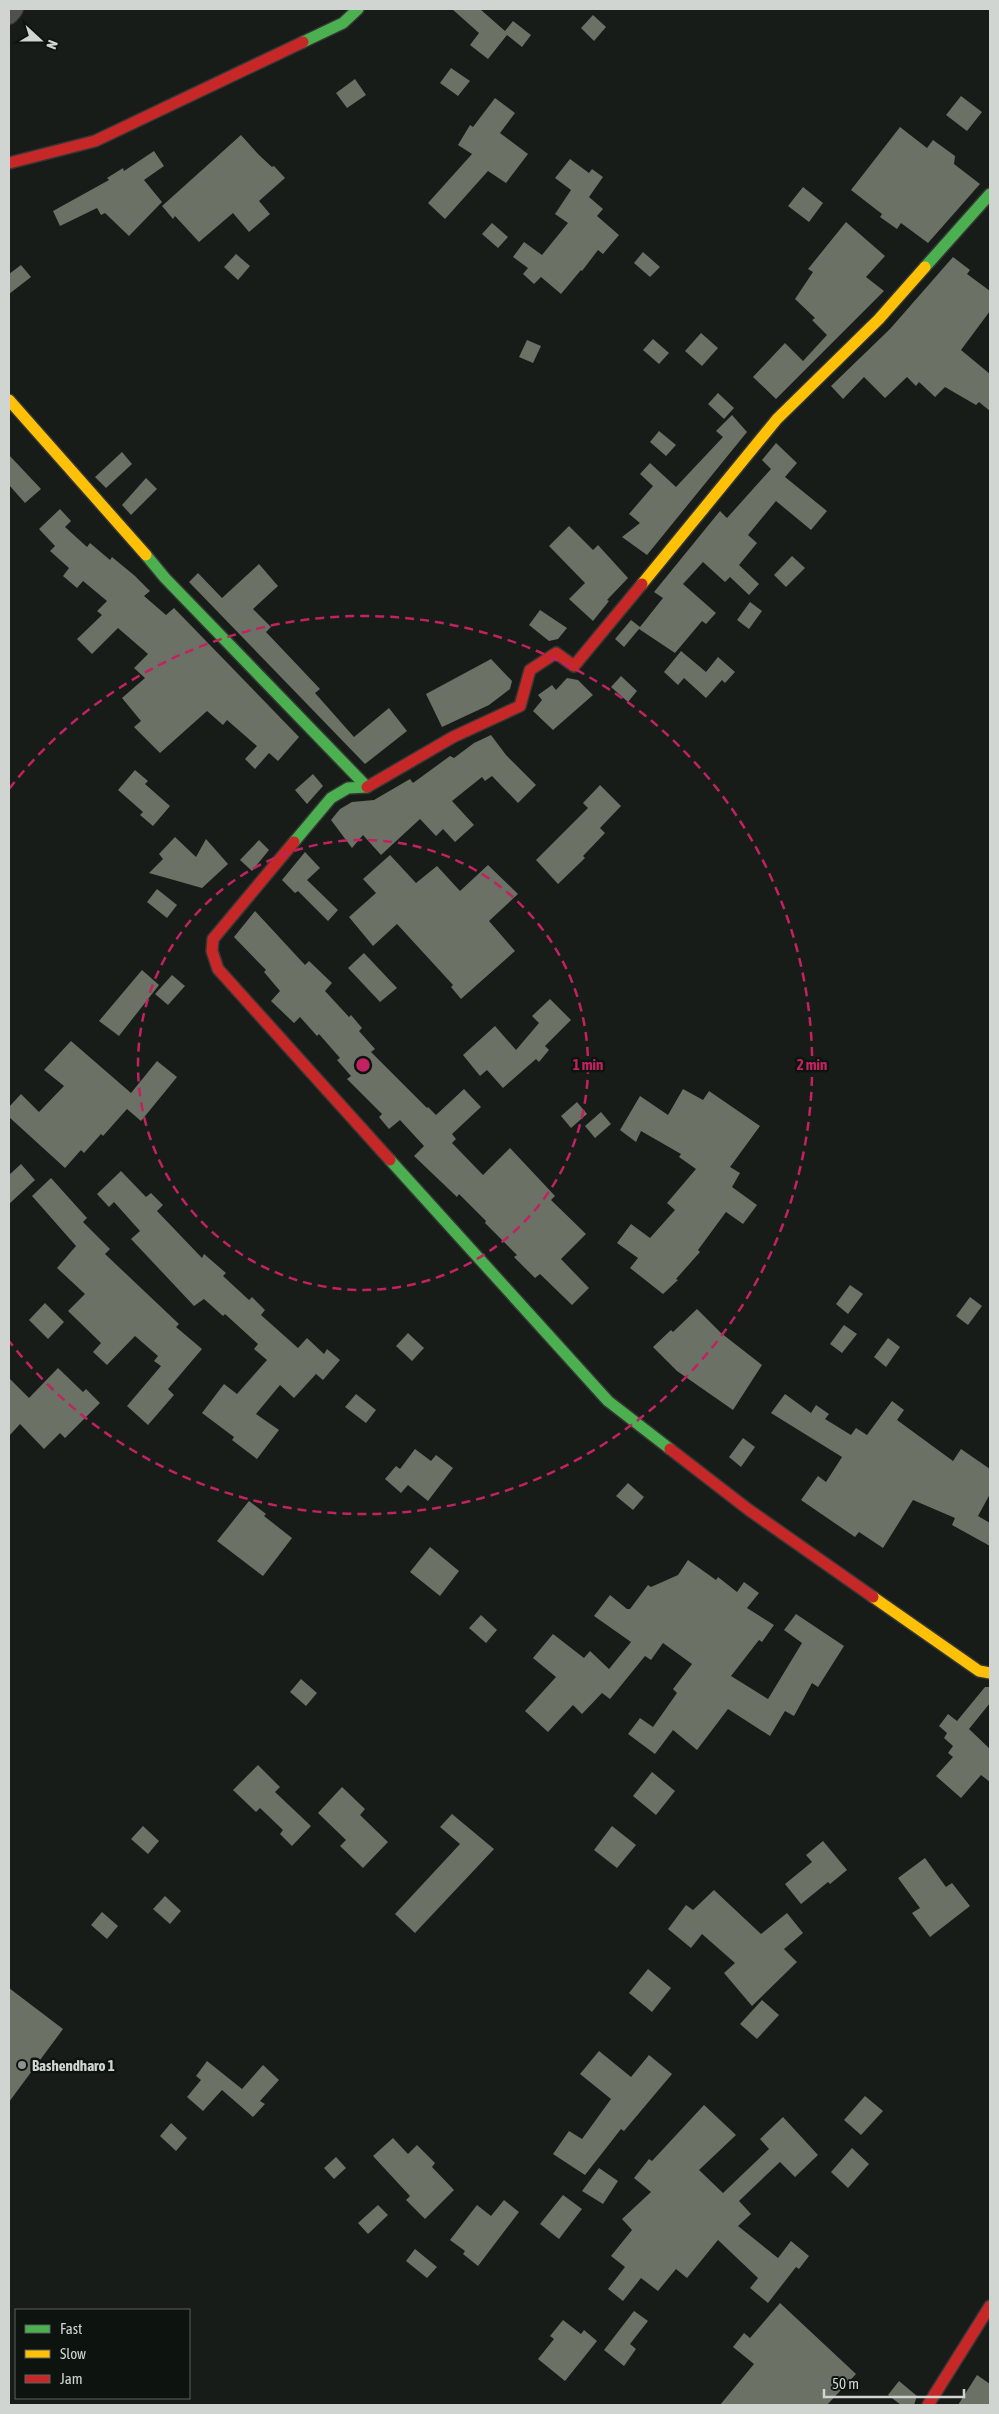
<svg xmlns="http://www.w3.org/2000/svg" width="999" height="2414" viewBox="0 0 999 2414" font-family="'Asap Condensed',sans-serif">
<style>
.building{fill:#6b7165}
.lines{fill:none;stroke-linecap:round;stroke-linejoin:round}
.street-casing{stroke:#343735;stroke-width:20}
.fast-casing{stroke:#343735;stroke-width:14}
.slow-casing{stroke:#343735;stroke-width:14}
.jam-casing{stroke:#343735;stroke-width:14}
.street{stroke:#4e514f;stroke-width:18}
.fast{stroke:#4caf50;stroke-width:11}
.slow{stroke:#ffc107;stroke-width:11}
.jam{stroke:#c62828;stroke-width:11}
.ring{fill:none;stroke:#c32161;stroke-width:2.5;stroke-dasharray:9 6}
.poi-dot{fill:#8f9491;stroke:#0d1410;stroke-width:2}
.labels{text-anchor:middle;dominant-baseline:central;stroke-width:5;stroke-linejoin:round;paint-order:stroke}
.poi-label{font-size:15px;font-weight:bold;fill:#d0d5d2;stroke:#0d1410;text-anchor:start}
.centre{fill:#c32161;stroke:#0d1410;stroke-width:2.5}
.ring-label{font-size:15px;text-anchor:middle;font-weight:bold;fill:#c32161;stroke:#0d1410;stroke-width:5;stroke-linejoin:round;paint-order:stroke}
</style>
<rect width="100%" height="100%" fill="#171c19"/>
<g class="building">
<polygon points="452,9 480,9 505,31 513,21 531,35 522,47 507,35 488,59 470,45 479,33"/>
<polygon points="593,15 606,27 594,41 581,28"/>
<polygon points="451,68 470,81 458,96 440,83"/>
<polygon points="355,79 366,95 347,108 336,93"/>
<polygon points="961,96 982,112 967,131 946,115"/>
<polygon points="495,98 515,113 500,133 528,154 506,183 488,171 445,219 428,203 472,154 458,145 470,125 473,127"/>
<polygon points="900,127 927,148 933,140 955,156 954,164 980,184 928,243 901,223 897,229 880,217 882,214 851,190"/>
<polygon points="241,135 259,155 272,167 274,166 285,178 259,201 270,214 249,232 233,213 199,242 175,216 173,219 162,206"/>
<polygon points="154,151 164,166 144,180 162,202 129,236 105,213 101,215 97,208 60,226 53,211 109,180 107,178 123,168 124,171"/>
<polygon points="570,159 589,173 592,169 603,177 589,197 603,209 597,216 619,235 603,254 598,250 582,271 581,270 561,294 541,277 534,284 523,274 528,268 513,257 524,242 542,255 568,223 555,214 571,190 555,178"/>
<polygon points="803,187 823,203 809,222 788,206"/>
<polygon points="846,222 885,256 866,277 884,291 776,399 753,377 785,343 803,361 827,335 812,320 815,318 795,299 813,272 808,269"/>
<polygon points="492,223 508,237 498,248 482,234"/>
<polygon points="643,252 660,267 650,277 634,263"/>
<polygon points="236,254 250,266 238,280 224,267"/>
<polygon points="953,257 970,270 967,274 990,291 990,311 961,350 990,374 990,411 979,402 976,405 945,387 935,397 919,382 916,386 907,377 885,398 864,377 843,399 831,386 890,329"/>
<polygon points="21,265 31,277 9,294 9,274"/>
<polygon points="701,333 718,348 702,366 685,351"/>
<polygon points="653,339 669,353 659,364 643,350"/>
<polygon points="527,340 541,346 533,363 519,357"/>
<polygon points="718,393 734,408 724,419 708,404"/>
<polygon points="732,415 747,432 647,555 622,537 640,523 629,514 653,486 640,474 650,463 676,487 723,437 716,431"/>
<polygon points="659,431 676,445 666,456 650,442"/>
<polygon points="776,443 797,463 785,477 827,511 811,530 776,501 748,535 757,543 739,565 759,584 749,595 730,577 725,582 703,562 683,584 716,613 706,624 702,621 675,653 639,629 624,647 615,639 631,620 640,627 663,598 654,592 720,511 727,518 771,469 762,460"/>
<polygon points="122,452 132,464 106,488 95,477"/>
<polygon points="9,455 41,489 25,503 9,485"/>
<polygon points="146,478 157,489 131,515 122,505"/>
<polygon points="60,509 71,521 65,527 87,547 90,543 110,560 112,557 135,576 150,591 144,596 166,615 174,608 299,737 278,761 269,753 255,769 245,759 257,746 227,720 223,725 207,711 160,753 134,727 141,721 122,698 145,678 134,668 148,654 118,628 92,654 77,639 102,615 97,611 107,601 83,581 77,588 63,576 69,568 50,551 55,546 39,529"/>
<polygon points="569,526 593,550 598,545 628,578 607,600 609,601 593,621 569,599 585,583 549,546"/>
<polygon points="792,556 805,568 786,587 774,575"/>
<polygon points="259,564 278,586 253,609 271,627 266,632 320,689 315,693 354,737 389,708 407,731 365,764 189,582 198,573 222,598"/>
<polygon points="750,602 762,611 749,629 737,620"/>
<polygon points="540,610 567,628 558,639 549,641 529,625"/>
<polygon points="681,651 706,672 718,657 735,672 725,683 722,680 706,698 684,678 678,685 664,672"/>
<polygon points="491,659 512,681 510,689 489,705 442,727 426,694"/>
<polygon points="621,676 637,691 628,702 611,687"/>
<polygon points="567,678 578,680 593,695 553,730 533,711 542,700 538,695 552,685 556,690"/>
<polygon points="491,735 506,755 536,785 518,803 492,776 485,781 482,777 452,801 474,825 455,842 443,829 436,836 420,819 381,855 363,835 352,848 331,820 340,809 352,802 374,800 410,779 413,783 450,756 454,758 474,743"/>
<polygon points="135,770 148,781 145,784 170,806 153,826 140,815 143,812 118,790"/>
<polygon points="313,774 323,786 307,804 295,790"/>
<polygon points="600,785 621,806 600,828 605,833 583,856 585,858 558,884 536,860 588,808 583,803"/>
<polygon points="175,837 196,857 206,839 228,864 202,888 149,873 163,859 159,854"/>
<polygon points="259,840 269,850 252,871 240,860"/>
<polygon points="305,852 320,868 307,880 338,910 328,921 298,891 295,893 282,880"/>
<polygon points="390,855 416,883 437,866 460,891 488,865 518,894 489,921 515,951 461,999 451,987 453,985 397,924 373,946 349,917 376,893 363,879"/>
<polygon points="157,889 177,905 167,918 147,902"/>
<polygon points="255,911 305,965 309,961 332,983 325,991 349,1017 351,1015 362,1028 359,1031 375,1049 371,1052 427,1108 428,1107 436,1115 464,1089 481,1107 452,1134 456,1139 452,1143 483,1175 510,1148 555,1196 551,1200 586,1234 561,1259 589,1288 572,1305 540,1274 535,1278 514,1257 517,1255 485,1223 486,1221 459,1194 457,1197 414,1156 424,1146 400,1120 389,1129 379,1117 382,1114 347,1079 351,1076 337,1060 340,1058 319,1034 317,1036 300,1017 294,1023 271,1001 280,991 264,972 266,970 234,937"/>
<polygon points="364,953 397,988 380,1002 348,968"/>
<polygon points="142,970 159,985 119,1036 99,1021"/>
<polygon points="172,975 185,986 168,1005 155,994"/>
<polygon points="550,999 571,1020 545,1046 549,1050 539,1062 536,1059 503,1088 487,1070 480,1076 463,1055 495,1026 516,1050 539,1023 532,1016"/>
<polygon points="71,1041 131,1093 157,1061 177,1077 141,1121 127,1109 103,1136 101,1134 84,1153 81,1150 65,1168 9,1117 9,1107 21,1094 39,1112 64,1086 44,1070"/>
<polygon points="683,1089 703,1100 709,1091 760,1126 730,1167 740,1173 732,1187 757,1205 743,1224 726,1212 698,1250 700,1252 676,1279 678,1280 663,1294 630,1268 638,1258 617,1243 631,1224 650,1238 675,1210 667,1203 696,1169 679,1157 681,1154 641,1131 636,1142 620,1130 640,1096 668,1115"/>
<polygon points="577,1102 587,1114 571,1128 561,1116"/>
<polygon points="601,1112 611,1124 595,1138 585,1126"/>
<polygon points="21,1164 35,1180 9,1204 9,1175"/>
<polygon points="121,1171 146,1197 151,1193 163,1205 157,1211 202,1258 204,1254 226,1273 223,1276 249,1300 252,1297 265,1310 261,1315 298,1348 307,1338 324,1354 327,1349 340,1360 323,1380 316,1374 294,1398 280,1385 256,1414 279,1430 257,1459 232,1440 234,1437 202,1413 224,1384 237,1394 267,1360 254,1349 258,1344 225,1314 223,1316 204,1299 194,1306 131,1239 140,1231 114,1202 109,1207 97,1194"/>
<polygon points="51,1178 87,1218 83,1222 110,1249 105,1254 179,1324 176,1327 202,1349 168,1389 174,1395 148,1425 127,1406 161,1366 154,1361 158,1356 135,1336 107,1365 93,1352 101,1343 68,1311 85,1294 57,1268 76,1246 32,1196"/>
<polygon points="850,1285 863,1294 848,1314 836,1304"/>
<polygon points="970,1297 982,1306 968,1325 956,1316"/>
<polygon points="45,1303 64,1322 48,1339 29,1320"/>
<polygon points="697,1309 721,1333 762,1365 733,1410 677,1371 653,1347 671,1330 673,1332"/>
<polygon points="844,1325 857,1334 842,1353 830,1344"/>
<polygon points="408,1333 424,1348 412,1361 396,1346"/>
<polygon points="888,1338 900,1347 886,1367 874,1357"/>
<polygon points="58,1368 83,1392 86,1389 100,1403 65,1438 60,1433 44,1449 20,1424 9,1436 9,1378 29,1398"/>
<polygon points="356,1394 376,1410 366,1423 345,1407"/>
<polygon points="785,1394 811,1413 816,1405 829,1414 825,1419 851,1435 856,1428 867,1435 892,1401 904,1410 897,1420 953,1461 961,1449 990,1469 990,1494 978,1516 990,1523 990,1546 952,1525 955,1518 913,1500 883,1548 859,1532 855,1537 801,1500 818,1476 826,1482 842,1457 771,1413"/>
<polygon points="743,1438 755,1447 741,1467 729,1457"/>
<polygon points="415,1449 431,1461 436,1455 453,1468 428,1501 408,1485 401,1493 385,1479 396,1466 400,1469"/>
<polygon points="628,1483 644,1497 633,1510 616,1496"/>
<polygon points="249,1501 266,1514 264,1516 292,1538 263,1576 217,1541"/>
<polygon points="430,1547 459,1571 440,1596 410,1572"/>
<polygon points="688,1560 716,1580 718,1577 737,1592 744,1582 759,1593 747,1608 774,1625 762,1642 759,1640 731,1676 768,1699 802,1643 784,1630 796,1614 844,1646 818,1687 812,1683 794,1716 785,1711 770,1736 728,1709 697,1750 673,1730 655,1754 628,1734 640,1718 653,1727 677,1693 673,1689 692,1664 663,1643 651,1660 645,1656 610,1699 602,1693 582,1714 573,1705 548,1732 525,1711 556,1677 533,1658 553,1634 584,1658 590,1651 609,1669 631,1642 594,1616 610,1595 627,1609 630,1609 648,1585 651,1587 678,1575"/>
<polygon points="481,1615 497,1630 486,1643 469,1628"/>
<polygon points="301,1679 317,1693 306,1706 290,1692"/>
<polygon points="985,1687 990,1687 990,1703 969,1729 990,1749 990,1782 981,1775 961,1798 936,1776 953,1757 948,1753 953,1746 944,1738 947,1733 939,1726 948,1714 957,1721"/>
<polygon points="258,1765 280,1787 275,1792 311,1826 292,1846 280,1834 283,1830 260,1808 256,1812 233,1790"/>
<polygon points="652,1772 675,1791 656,1815 633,1796"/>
<polygon points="342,1787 365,1809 360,1815 388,1842 363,1868 340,1846 346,1840 318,1813"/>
<polygon points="452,1814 494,1849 415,1933 395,1914 460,1844 440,1827"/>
<polygon points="143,1826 159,1841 148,1854 131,1839"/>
<polygon points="612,1826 636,1845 617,1868 594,1850"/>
<polygon points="823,1841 847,1870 830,1884 828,1882 801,1904 785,1884 812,1862 806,1855"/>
<polygon points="925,1858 946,1887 952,1883 970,1906 930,1937 912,1913 920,1908 898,1878"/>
<polygon points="714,1890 761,1934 787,1913 803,1933 784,1949 797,1962 752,2006 724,1973 735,1963 702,1934 691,1948 668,1929 686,1905 693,1910"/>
<polygon points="165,1896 181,1911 170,1924 153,1909"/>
<polygon points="102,1912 118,1926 107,1939 91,1925"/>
<polygon points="648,1969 671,1988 652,2012 629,1993"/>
<polygon points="9,1988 63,2029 9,2102"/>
<polygon points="762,2000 779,2015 757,2039 740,2024"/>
<polygon points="599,2051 631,2077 649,2055 672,2074 624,2131 621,2129 585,2175 553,2154 569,2131 582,2139 611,2099 580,2074"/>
<polygon points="207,2061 242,2089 263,2065 279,2080 260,2101 265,2104 253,2117 222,2090 203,2111 187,2097 201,2080 196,2076"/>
<polygon points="865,2096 883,2111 861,2135 844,2120"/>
<polygon points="704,2105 736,2135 699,2170 723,2193 769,2149 760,2139 783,2117 818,2155 795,2177 780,2162 739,2201 751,2214 738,2226 778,2258 791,2241 809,2256 799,2269 796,2267 768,2303 750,2288 758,2278 718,2240 687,2278 676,2269 658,2291 641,2278 623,2301 608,2289 625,2267 611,2256 632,2230 622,2219 651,2192 634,2178 649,2159 652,2161"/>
<polygon points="171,2123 187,2138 176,2151 160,2136"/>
<polygon points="393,2138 408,2154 417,2145 435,2163 432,2167 454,2190 425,2219 406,2200 410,2196 373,2156"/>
<polygon points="852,2148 869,2164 848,2188 831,2172"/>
<polygon points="336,2157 346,2168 334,2179 324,2168"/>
<polygon points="599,2168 618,2181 603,2204 582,2191"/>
<polygon points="563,2195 582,2209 559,2239 540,2224"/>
<polygon points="504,2200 519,2212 478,2266 463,2254 465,2251 450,2240 477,2205 491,2216"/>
<polygon points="378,2205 388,2215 368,2234 358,2223"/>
<polygon points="415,2249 437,2267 427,2278 406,2261"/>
<polygon points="780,2303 856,2374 827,2405 720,2405 754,2364 733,2347 744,2333 750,2338"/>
<polygon points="634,2311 648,2321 630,2344 636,2349 624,2366 604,2350"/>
<polygon points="563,2320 581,2334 584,2330 597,2341 565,2381 538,2359 554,2339 550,2336"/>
<polygon points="977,2375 990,2384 990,2405 958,2405"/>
<polygon points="899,2381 917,2396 914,2405 901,2405 888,2395"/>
</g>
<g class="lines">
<g class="street-casing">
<polyline id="street" points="9,15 14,9"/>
</g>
<g class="fast-casing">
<g id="fast">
<polyline points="303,42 343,23 358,9"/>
<polyline points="925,267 990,194"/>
<polyline points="146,555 165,578 367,787 348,788 331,798 294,842"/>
<polyline points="390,1160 608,1401 670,1449"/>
</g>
</g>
<g class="slow-casing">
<g id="slow">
<polyline points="9,400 146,555"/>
<polyline points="642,584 777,419 879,319 925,267"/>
<polyline points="873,1597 979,1671 990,1673"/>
</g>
</g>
<g class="jam-casing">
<g id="jam">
<polyline points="9,163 95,141 303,42"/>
<polyline points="367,787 453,737 520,706 530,670 556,653 574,666 642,584"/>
<polyline points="294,842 213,939 212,951 218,969 390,1160"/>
<polyline points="670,1449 749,1510 873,1597"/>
<polyline points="928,2405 990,2306"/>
</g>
</g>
<use href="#street" class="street"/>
<use href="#fast" class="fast"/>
<use href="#slow" class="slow"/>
<use href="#jam" class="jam"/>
</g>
<g class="ring">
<circle cx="363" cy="1065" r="225"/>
<path d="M9 789A449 449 0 1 1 9 1341"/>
</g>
<circle class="poi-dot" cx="22" cy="2065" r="5"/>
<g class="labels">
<g class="poi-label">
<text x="32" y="2065">Bashendharo 1</text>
</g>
</g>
<circle cx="363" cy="1065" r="8" class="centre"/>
<g class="ring-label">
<text x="588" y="1070">1 min</text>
<text x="812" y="1070">2 min</text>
</g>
<rect width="999" height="2414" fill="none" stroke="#d0d5d2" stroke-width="20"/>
<rect x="15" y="2309" width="175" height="90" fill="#0d1410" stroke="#5b615e"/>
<rect x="25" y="2325" width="25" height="8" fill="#4caf50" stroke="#5b615e"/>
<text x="60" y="2334" font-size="15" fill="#d0d5d2">Fast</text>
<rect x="25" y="2350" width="25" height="8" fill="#ffc107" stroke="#5b615e"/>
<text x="60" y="2359" font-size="15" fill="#d0d5d2">Slow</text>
<rect x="25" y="2375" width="25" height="8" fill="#c62828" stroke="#5b615e"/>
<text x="60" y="2384" font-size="15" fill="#d0d5d2">Jam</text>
<g transform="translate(40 40) rotate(111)" stroke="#0d1410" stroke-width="4" paint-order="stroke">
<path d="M0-4L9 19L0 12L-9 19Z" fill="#d0d5d2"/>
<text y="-8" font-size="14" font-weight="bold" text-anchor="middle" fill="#d0d5d2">N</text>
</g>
<path d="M824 2389v8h140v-8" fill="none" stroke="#d0d5d2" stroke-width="2.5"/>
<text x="832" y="2389" font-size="15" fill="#d0d5d2" stroke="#0d1410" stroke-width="4" paint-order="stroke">50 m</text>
</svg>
